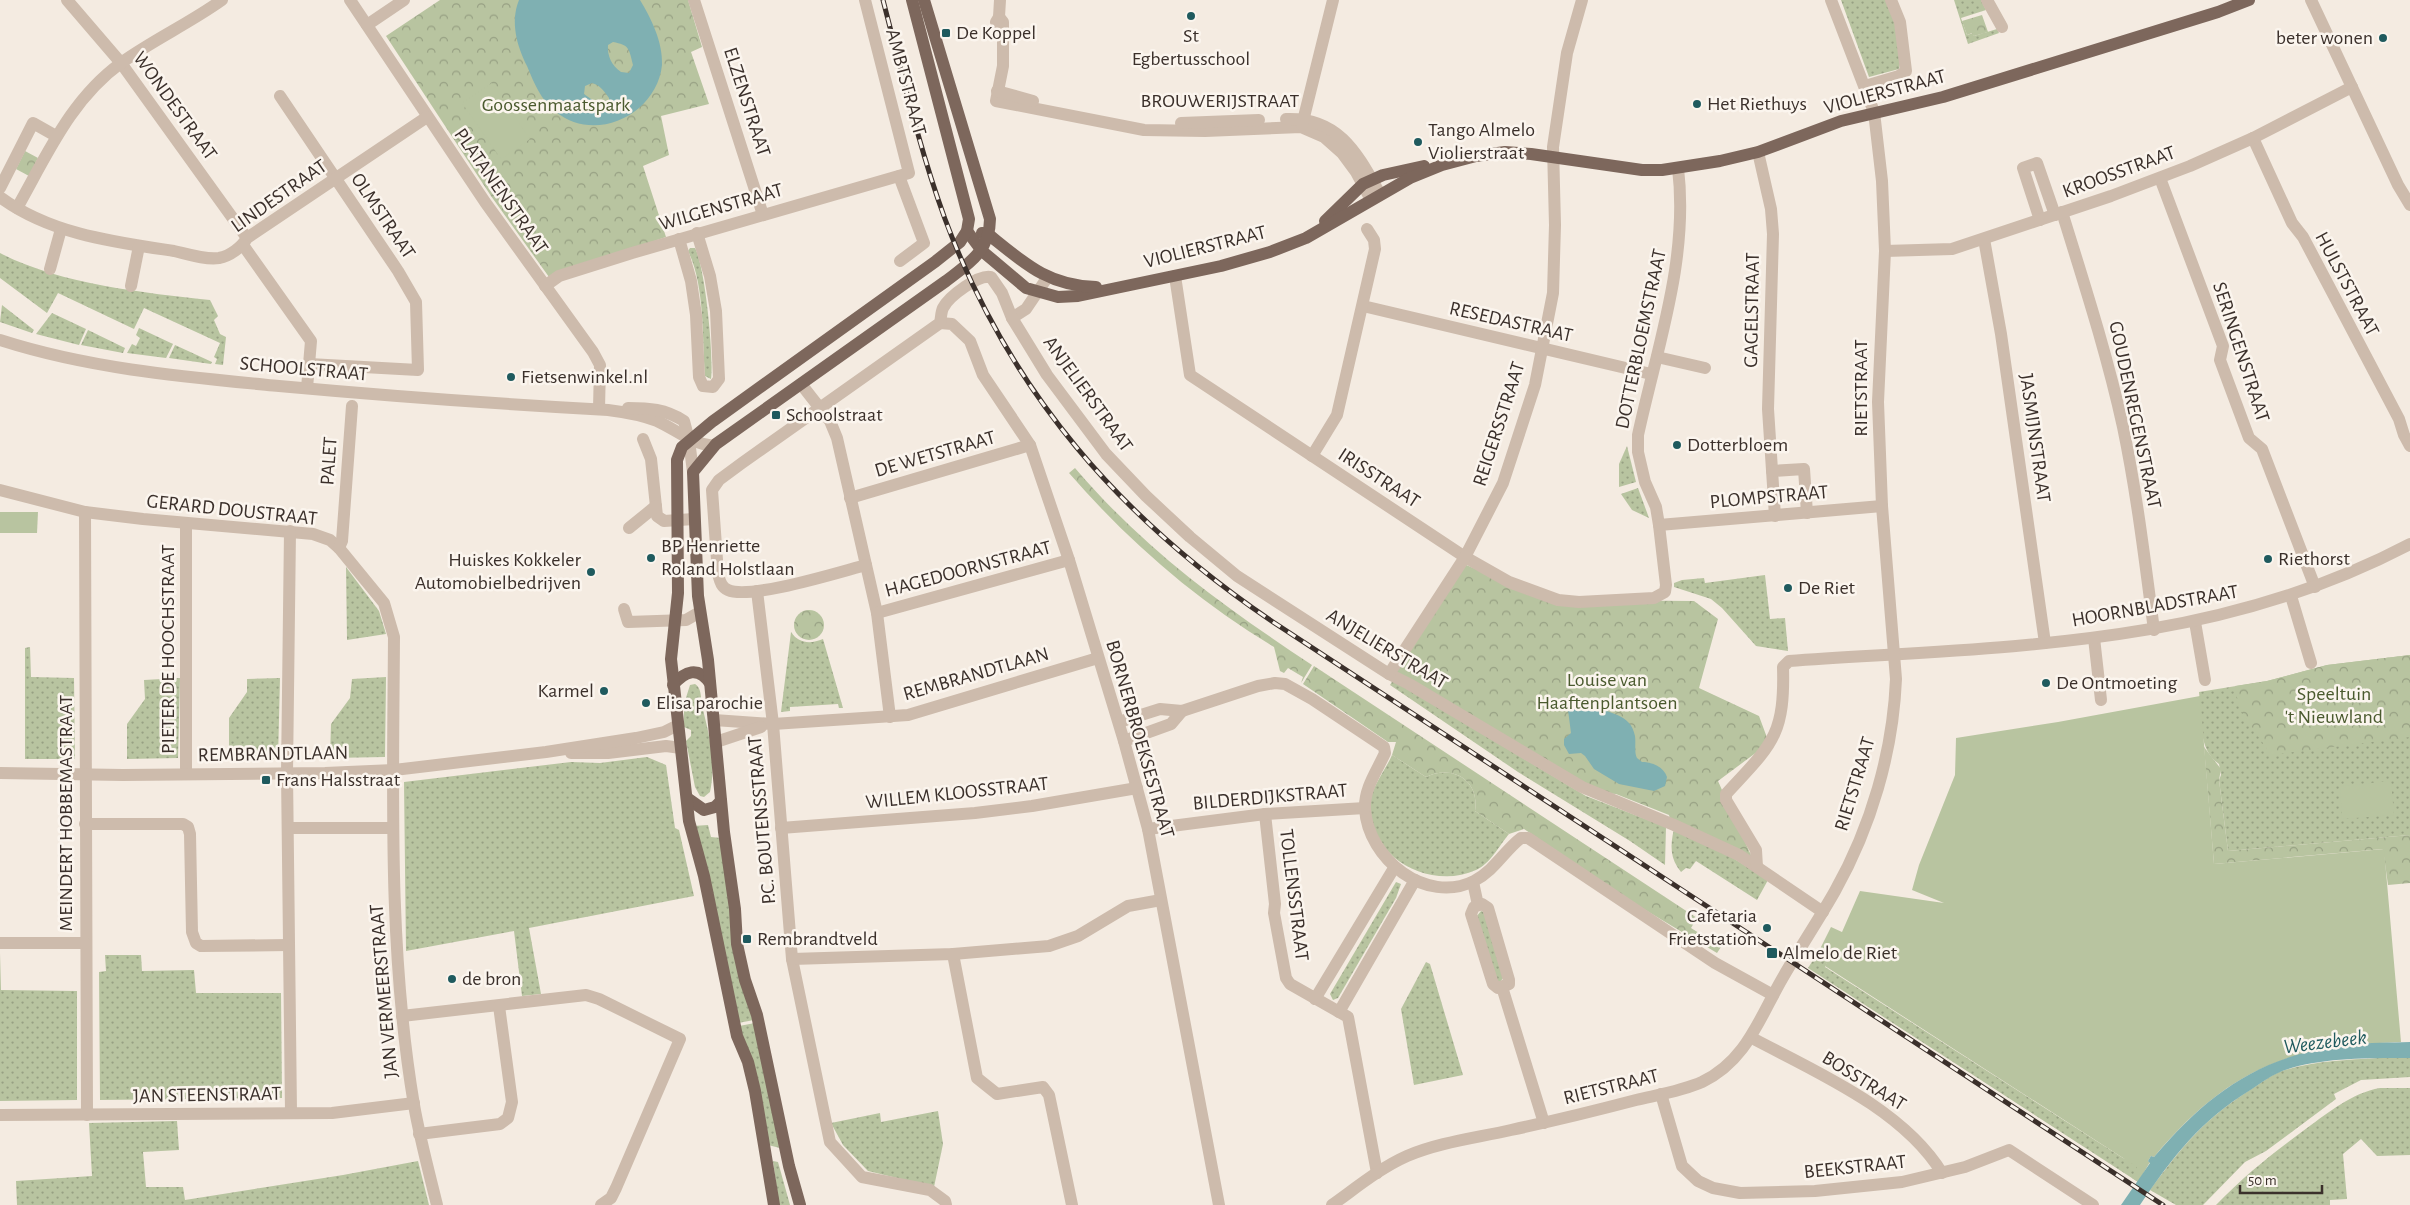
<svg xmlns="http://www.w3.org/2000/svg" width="2410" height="1205" viewBox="0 0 2410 1205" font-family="'Alegreya Sans',sans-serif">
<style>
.grass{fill:url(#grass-dots)}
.forest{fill:url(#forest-crowns)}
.pitch{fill:#b8c4a0}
.water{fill:#7fb0b2;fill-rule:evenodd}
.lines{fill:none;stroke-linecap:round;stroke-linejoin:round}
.minor{stroke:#cdbbac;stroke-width:12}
.major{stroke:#7d675c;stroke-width:12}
.rail-casing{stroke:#3b302b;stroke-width:5}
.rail{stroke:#fbf5ee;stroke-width:3;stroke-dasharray:9;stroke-linecap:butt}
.poi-dot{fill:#1f5a5e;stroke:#fbf5ee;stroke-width:2}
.labels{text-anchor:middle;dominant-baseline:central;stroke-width:5;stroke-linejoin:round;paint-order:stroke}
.poi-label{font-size:20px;fill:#3b302b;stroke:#fbf5ee;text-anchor:start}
.street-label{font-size:20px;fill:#3b302b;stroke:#fbf5ee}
.park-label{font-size:20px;fill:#4a5a2e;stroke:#fbf5ee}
.water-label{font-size:21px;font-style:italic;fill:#1f5a5e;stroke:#fbf5ee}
</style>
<defs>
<pattern id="grass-dots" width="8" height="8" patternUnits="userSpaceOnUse" patternTransform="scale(1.25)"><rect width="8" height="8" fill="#b8c4a0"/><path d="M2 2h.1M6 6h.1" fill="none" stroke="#97a083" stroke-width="1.8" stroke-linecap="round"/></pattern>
<pattern id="forest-crowns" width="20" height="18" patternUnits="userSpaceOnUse" patternTransform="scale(1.25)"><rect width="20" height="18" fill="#b8c4a0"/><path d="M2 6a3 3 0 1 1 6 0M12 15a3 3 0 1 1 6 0" fill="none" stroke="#97a083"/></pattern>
</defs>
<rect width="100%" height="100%" fill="#f4ebe1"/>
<g class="grass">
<polygon points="1841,0 1887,0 1894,16 1900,64 1899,69 1869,77"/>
<polygon points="1954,0 1981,0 1986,10 1961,18 1967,35 1973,33 1974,36 1997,29 1999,33 1968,44"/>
<path d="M690 248H695C705 266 714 357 711 379L705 376C702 338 705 285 688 251Z"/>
<path d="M0 253C59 284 145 293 210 300L218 316 214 320 220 334 226 337 223 365 215 364 217 359 214 357 220 343 144 308 134 329 58 293 47 313 0 278Z"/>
<polygon points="2,305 34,330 32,333 0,322"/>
<polygon points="52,313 86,329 79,345 36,334"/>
<polygon points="139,328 173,344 166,358 127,353 132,344 136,346 140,338 136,335"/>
<polygon points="88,330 125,348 123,353 81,345"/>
<polygon points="175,345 212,362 211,364 169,358"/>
<polygon points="1627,446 1636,482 1619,487 1619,464"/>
<polygon points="1638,488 1649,518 1632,510 1621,494"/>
<polygon points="346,567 379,611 386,634 347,640"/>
<polygon points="1765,575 1770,619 1785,618 1788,651 1756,646 1722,608 1711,599 1674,587 1674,583 1682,580 1704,578 1705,583"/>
<path d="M791 632C799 644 811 644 823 639L843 708H839L838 704 790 707V711L781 712Z"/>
<polygon points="30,647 31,677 74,678 75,759 25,759 25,648"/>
<path d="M2410 655V835L2228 851 2219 780 2221 775 2219 764C2197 749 2202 717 2199 692L2267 681 2327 665Z"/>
<polygon points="386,677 385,757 330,758 331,724 350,698 352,679"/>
<polygon points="180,678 178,758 127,759 127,724 145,699 144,680"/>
<polygon points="280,678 278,759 229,759 229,718 247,692 247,679"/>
<polygon points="1393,680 1586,796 1666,827 1665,865 1630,841 1518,772 1390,685"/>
<path d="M695 684C703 689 700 701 703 710 710 737 716 764 710 792L704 797 700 796 695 787 686 741 691 736V730L684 727V704L690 685Z"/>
<path d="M1392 755 1426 777C1452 764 1480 780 1475 811L1509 834C1499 846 1490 864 1476 870 1428 892 1363 854 1371 799 1373 785 1386 769 1392 755Z"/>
<polygon points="647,757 666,765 675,828 679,830 694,896 529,928 541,994 522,996 514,931 406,951 404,782 571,762 600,763"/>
<polygon points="708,825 711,837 721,838 754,1020 738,1023 693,826"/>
<path d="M1674 829 1725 853 1768 880 1757 900 1696 861 1690 869 1686 868 1681 872C1670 859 1670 845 1674 829Z"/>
<polygon points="1396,882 1401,884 1396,898 1338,998 1333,1000 1330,994"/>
<polygon points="1481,911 1487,913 1504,977 1500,982 1495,981 1476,917"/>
<polygon points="1820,949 1831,954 1825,967 2123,1158 2147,1166 2138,1182 1808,968 1817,954 1826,960 1829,956"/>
<polygon points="0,953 1,990 77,991 77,1100 0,1101"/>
<polygon points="105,955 141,955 142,971 194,970 196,993 281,993 282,1098 100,1100 99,972 106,971"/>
<polygon points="1426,962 1430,964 1463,1075 1414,1085 1401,1009"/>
<polygon points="755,1023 780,1148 768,1145 739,1026"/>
<path d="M2378 1058H2410V1077L2361 1080 2334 1094 2336 1099 2266 1151 2245 1162 2203 1205H2176L2150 1190C2184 1144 2204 1119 2253 1088 2261 1083 2270 1076 2279 1072 2310 1061 2346 1060 2378 1058Z"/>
<path d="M2380 1088H2410V1155L2377 1156 2361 1139 2343 1154 2347 1199 2330 1200V1205H2216C2246 1174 2272 1154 2307 1128 2329 1112 2352 1093 2380 1088Z"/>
<polygon points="938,1111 943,1144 934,1187 868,1171 843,1145 831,1123 880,1113 881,1122"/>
<polygon points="177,1121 179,1150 143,1152 146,1187 183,1187 185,1200 343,1175 418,1161 429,1205 17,1205 16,1181 92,1176 89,1123"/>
<polygon points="773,1161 778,1162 790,1205 779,1205"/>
</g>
<g class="forest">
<polygon points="440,0 688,0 702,47 691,52 709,104 661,116 669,155 643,166 666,237 549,277 491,196 386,36"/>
<polygon points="1982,15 1988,32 1974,36 1972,33 1967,35 1962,21"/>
<polygon points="25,151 38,158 29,176 16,169"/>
<path d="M1075 468C1145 550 1223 606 1312 665L1301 683 1303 677 1288 668 1284 673 1280 671 1274 647C1196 600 1129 542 1069 473Z"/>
<polygon points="1464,564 1548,600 1694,601 1718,619 1699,688 1759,716 1769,743 1718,781 1754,862 1670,819 1669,815 1616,794 1601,793 1396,672"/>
<circle cx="809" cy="625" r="15"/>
<polygon points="2410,655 2410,737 2271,755 2239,708 2235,686 2267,681 2327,665"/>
<path d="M1314 666 1697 918 1691 928 1721 947 1717 953 1642 908 1524 829 1509 834 1475 811C1480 780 1452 764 1426 777L1392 755 1396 742H1388L1303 684Z"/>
<polygon points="2204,747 2221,769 2219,780 2228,851 2410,835 2410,883 2388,885 2383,849 2214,864"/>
</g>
<g class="pitch">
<polygon points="492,83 530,139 501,159 462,103"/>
<polygon points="0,512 38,512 37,533 0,533"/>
<path d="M2200 696 2214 864 2384 849 2401 1042C2289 1045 2227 1070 2154 1157L2151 1156 2148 1161 2150 1162 2138 1182 2132 1178 2137 1167 1825 966 1831 954 1820 949 1831 927 1842 932 1860 891 1944 903 1912 890 1919 865 1955 775 1956 738 2058 722Z"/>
<polygon points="2391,781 2394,815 2342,819 2340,786"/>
</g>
<g class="water">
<path d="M519 0H640C651 18 663 42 662 65 657 114 595 145 555 111 541 100 534 83 527 66 517 46 510 22 519 0ZM613 42C629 45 629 48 633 65L629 73 621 72C612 66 607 56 608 45ZM592 83C600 85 605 92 609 98V103L598 104 584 94 585 86Z"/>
<path d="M1592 705C1608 714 1631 713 1635 736 1636 743 1634 753 1637 758L1642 762C1652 762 1664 767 1667 777L1665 786 1654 791 1619 784 1594 769 1585 756 1581 753 1569 754 1564 745V739L1571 733 1568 710 1570 707Z"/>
<path d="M2410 1042V1058C2372 1058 2313 1057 2278 1073 2269 1077 2261 1083 2252 1089 2200 1121 2174 1155 2140 1205H2121L2150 1163 2148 1161 2151 1156 2154 1157C2209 1092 2262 1054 2349 1045 2369 1042 2390 1043 2410 1042Z"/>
</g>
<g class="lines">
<g class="minor">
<polyline points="67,0 121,63 247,238"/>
<polyline points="350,0 485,202 593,352 600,365 599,409"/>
<polyline points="694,0 763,215"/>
<polyline points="1987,0 2002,27"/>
<polyline points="2311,0 2398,185 2410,205"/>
<polyline points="999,17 1003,22 1003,66 996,101 1144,130 1205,131 1301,127 1324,137 1342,153 1356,172 1371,200"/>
<polyline points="996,22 999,17 1000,0"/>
<polyline points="367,25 404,0"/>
<polyline points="1865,86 1899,76 1906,71 1900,22 1891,0"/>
<polyline points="997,91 1033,101"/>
<polyline points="280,96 398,271 416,302 418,370 309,364"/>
<path d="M1286 119C1339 117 1357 153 1380 194"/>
<polyline points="1181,123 1259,120"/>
<polyline points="1302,125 1333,0"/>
<polyline points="2253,138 2292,223 2303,237 2399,419 2404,435 2410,446"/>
<polyline points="1758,152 1771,209 1773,234 1768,409 1775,516"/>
<polyline points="899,176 924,243 900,261"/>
<polyline points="2160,178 2223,346 2220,360 2249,438 2262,449 2315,587"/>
<polyline points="0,188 33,123 56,136"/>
<path d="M0 197C50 234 114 242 174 251 187 254 206 260 219 258 230 256 242 247 247 238L427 117"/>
<path d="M17 208C47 155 71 99 121 63 153 40 190 23 222 0"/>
<path d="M2062 212C2084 283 2107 354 2123 427 2137 494 2145 562 2154 630"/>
<polyline points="2040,220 2023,168 2037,163 2055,215"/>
<polyline points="679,239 691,281 696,315 699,377 703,386 713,387 719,379 716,311 710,276 697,233"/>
<polyline points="1984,239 2001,334 2045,643"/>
<polyline points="243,245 311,341 307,388"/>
<polyline points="1885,251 1952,249 2111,196 2190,166 2253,138 2352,87"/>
<polyline points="50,269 61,229"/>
<path d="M1175 276 1190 375 1465 557 1509 582 1558 600 1579 602 1654 598 1665 592 1666 585 1659 525 1656 507 1645 482 1638 452V435C1657 347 1689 259 1678 168"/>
<polyline points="131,286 139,246"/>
<polyline points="545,286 559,276 632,253 909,173 865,0"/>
<polyline points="1363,306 1651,374"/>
<polyline points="1012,318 1026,309 1047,278"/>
<polyline points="940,323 952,324 970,341 983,375 1030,445 1069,560 1124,741 1148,829 1219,1205"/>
<path d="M0 340C90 369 185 377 279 386 389 396 498 404 608 410 624 412 642 415 657 421 677 430 691 444 714 446"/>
<polyline points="1657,357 1705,368"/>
<polyline points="801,384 830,421 837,438 877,613 890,717"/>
<path d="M628 408C649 408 665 409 684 421L689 440 693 472"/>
<polyline points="643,439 651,459 657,516 664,521 694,519"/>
<polyline points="1312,456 1337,415 1375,249 1374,240 1367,229"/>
<polyline points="1772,471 1804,469 1807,513"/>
<path d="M0 490 85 512 143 519 313 534 330 540 339 548 384 603 394 637C393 793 388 951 414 1105 420 1139 429 1172 437 1205"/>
<polyline points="850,498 1030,445"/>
<polyline points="85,512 87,1115"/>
<polyline points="186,523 186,774"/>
<polyline points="1659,525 1882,506"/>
<polyline points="629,528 656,506"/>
<polyline points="290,531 287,773 291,1112"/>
<polyline points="339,548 342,541 352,406"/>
<path d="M866 565C839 572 750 600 728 590 721 587 720 581 718 574L712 490 719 480 742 463 940 323C941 319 941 312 943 308 949 296 979 274 991 277L1002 293 1012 318 1047 375 1106 454 1146 496 1190 537 1237 576 1389 674 1409 684 1582 787 1674 825 1739 855 1823 912"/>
<polyline points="757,591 773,724 792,959 830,1142 862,1177 930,1190 945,1201 946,1205"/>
<polyline points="2291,596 2311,663"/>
<polyline points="624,609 628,622 686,620 700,612"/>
<polyline points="877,613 1069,560"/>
<polyline points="2195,622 2205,680"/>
<polyline points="2094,638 2101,700"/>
<polyline points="1389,674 1465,557 1503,483 1535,385 1553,293 1555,225 1553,147 1567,53 1582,0"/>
<polyline points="714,720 773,724 908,715 1098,658"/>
<path d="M1119 722 1160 709 1182 711 1258 686 1275 683 1285 684 1312 699 1384 747 1385 753C1377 771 1364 788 1365 809 1368 859 1426 905 1474 881 1495 870 1504 851 1521 838H1528L1715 963 1773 995"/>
<polyline points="1124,741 1171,724 1182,711"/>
<polyline points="716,742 761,727"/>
<polyline points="571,753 608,753 666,746 681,748"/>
<polyline points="0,773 123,775 325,773 394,770 546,752 636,738 664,732 678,725"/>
<polyline points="1265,814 1275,904 1274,913 1286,978 1290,984 1348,1017 1377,1173"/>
<polyline points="85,824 183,824 188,827 190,834 192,932 196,943 201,946 289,945"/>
<polyline points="288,828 393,828"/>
<polyline points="781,828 975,813 1032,806 1137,788"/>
<polyline points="1148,829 1265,814 1365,808"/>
<path d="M1757 867 1756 850 1726 800V794C1771 745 1785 737 1783 667L1789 661C2005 646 2213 648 2410 544"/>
<polyline points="1473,882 1478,905"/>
<polygon points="1482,904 1488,908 1509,980 1509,984 1498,988 1493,984 1471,914 1474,907"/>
<polyline points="0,943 85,943"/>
<polyline points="953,954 977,1078 997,1094 1043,1087 1049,1095 1072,1205"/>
<polyline points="792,959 953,954 1049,946 1078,936 1128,906 1161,900"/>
<polyline points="1502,987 1544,1123"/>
<polyline points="1315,999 1394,868"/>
<polyline points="1339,1012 1415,880"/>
<polyline points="402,1016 586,995 599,999 680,1039 616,1188 611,1198 601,1205"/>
<path d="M1752 1038C1816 1072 1903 1109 1942 1173"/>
<polyline points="1661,1094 1682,1166 1698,1181 1713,1188 1740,1193 1815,1191 1902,1182 1965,1167 2009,1150 2093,1205"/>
<polyline points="0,1115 332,1113 414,1103"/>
<polyline points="419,1134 500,1124 508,1118 512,1102 499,1006"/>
<path d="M1332 1205C1356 1188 1380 1168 1407 1156 1440 1142 1476 1138 1511 1130 1553 1121 1594 1111 1636 1100 1657 1095 1682 1091 1702 1082 1746 1061 1759 1019 1782 979 1799 949 1818 921 1835 891 1871 827 1893 752 1896 679L1882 506 1878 402 1885 251 1882 181 1874 112 1831 0"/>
</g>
<g class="major">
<polyline points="1325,221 1363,184 1383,175 1424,166"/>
<polyline points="967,231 982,251 1026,288 1058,297 1078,296 1221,266 1270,252 1306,238 1410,178 1442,165 1476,156 1505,152 1531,154 1642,170 1662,170 1720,161 1758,152 1841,121 1943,97 2218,12 2249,0"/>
<path d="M982 233 988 234C1024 263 1048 286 1096 287"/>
<path d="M673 685C685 671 698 666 710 683"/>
<polyline points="687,798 704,810 715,807 721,801"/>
<polyline points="774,1205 755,1091 748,1062 737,1036 704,876 689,821 671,659 678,593 677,460 682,447 713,421 936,261 960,242 967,231 969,219 912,0"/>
<path d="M800 1205 789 1166 757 1015 745 980 737 944 735 909 724 832 708 660 698 596 693 472 716 444 946 281C968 264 990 251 990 219L924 0"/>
</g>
<g class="rail-casing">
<path id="rail" d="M883 0C902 73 919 148 945 219 1010 393 1121 519 1273 622L2163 1205"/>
</g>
<use href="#rail" class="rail"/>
</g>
<g class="poi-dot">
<circle cx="1191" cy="16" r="5"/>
<rect x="941" y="28" width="10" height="10" rx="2.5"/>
<circle cx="2383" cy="38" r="5"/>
<circle cx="1697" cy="104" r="5"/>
<circle cx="1418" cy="142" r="5"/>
<circle cx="511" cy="377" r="5"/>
<rect x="771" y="410" width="10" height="10" rx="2.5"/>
<circle cx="1677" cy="445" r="5"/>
<circle cx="651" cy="558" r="5"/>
<circle cx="2268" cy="559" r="5"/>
<circle cx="591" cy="572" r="5"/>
<circle cx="1788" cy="588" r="5"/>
<circle cx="2046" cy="683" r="5"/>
<circle cx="604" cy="691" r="5"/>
<circle cx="646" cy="703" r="5"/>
<rect x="261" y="775" width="10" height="10" rx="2.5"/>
<circle cx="1767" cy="928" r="5"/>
<rect x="742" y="934" width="10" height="10" rx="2.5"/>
<rect x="1766" y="947" width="12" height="12" rx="2.5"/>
<circle cx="452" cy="979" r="5"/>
</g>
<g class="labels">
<g class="poi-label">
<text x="956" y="33">De Koppel</text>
<text x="1191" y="36" text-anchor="middle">St<tspan x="1191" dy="23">Egbertusschool</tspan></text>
<text x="2373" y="38" text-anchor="end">beter wonen</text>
<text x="1707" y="104">Het Riethuys</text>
<text x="1428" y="130">Tango Almelo<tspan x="1428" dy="23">Violierstraat</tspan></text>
<text x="521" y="377">Fietsenwinkel.nl</text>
<text x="786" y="415">Schoolstraat</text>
<text x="1687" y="445">Dotterbloem</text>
<text x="661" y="546">BP Henriette<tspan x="661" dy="23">Roland Holstlaan</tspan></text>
<text x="2278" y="559">Riethorst</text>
<text x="581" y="560" text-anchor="end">Huiskes Kokkeler<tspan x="581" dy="23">Automobielbedrijven</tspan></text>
<text x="1798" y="588">De Riet</text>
<text x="2056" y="683">De Ontmoeting</text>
<text x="594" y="691" text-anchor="end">Karmel</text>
<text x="656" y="703">Elisa parochie</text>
<text x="276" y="780">Frans Halsstraat</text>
<text x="1757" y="916" text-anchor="end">Cafetaria<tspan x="1757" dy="23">Frietstation</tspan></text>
<text x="757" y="939">Rembrandtveld</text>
<text x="1783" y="953">Almelo de Riet</text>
<text x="462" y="979">de bron</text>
</g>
<g class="street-label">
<text transform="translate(906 82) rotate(75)">AMBTSTRAAT</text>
<text transform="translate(1885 92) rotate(-15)">VIOLIERSTRAAT</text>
<text x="1220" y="101">BROUWERIJSTRAAT</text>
<text transform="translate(747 102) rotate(72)">ELZENSTRAAT</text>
<text transform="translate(175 106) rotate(54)">WONDESTRAAT</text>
<text transform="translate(2119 172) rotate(-20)">KROOSSTRAAT</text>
<text transform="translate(501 191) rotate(55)">PLATANENSTRAAT</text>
<text transform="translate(279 196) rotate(-35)">LINDESTRAAT</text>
<text transform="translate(721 207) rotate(-16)">WILGENSTRAAT</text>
<text transform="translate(383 216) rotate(56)">OLMSTRAAT</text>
<text transform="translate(1205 247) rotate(-14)">VIOLIERSTRAAT</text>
<text transform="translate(2347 284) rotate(62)">HULSTSTRAAT</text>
<text transform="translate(1752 310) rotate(-89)">GAGELSTRAAT</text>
<text transform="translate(1511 322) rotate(13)">RESEDASTRAAT</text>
<text transform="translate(1641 339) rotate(-78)">DOTTERBLOEMSTRAAT</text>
<text transform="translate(2241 352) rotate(72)">SERINGENSTRAAT</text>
<text transform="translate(304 369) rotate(5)">SCHOOLSTRAAT</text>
<text transform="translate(1861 388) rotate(-90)">RIETSTRAAT</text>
<text transform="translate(1088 394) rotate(54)">ANJELIERSTRAAT</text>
<text transform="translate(2135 415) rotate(78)">GOUDENREGENSTRAAT</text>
<text transform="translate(1499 424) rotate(-72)">REIGERSSTRAAT</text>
<text transform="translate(2035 438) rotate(82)">JASMIJNSTRAAT</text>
<text transform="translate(935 454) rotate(-16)">DE WETSTRAAT</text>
<text transform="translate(329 461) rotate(-86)">PALET</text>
<text transform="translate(1379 478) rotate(33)">IRISSTRAAT</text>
<text transform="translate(1769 497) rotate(-5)">PLOMPSTRAAT</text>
<text transform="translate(232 510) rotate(6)">GERARD DOUSTRAAT</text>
<text transform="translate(968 569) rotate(-15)">HAGEDOORNSTRAAT</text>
<text transform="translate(2155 606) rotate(-10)">HOORNBLADSTRAAT</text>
<text transform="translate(168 649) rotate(-90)">PIETER DE HOOCHSTRAAT</text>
<text transform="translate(1387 649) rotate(31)">ANJELIERSTRAAT</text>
<text transform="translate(976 674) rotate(-16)">REMBRANDTLAAN</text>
<text transform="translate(1140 739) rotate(74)">BORNERBROEKSESTRAAT</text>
<text transform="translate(273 754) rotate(-1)">REMBRANDTLAAN</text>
<text transform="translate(1855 784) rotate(-73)">RIETSTRAAT</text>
<text transform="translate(957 793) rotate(-6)">WILLEM KLOOSSTRAAT</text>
<text transform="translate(1270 797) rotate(-5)">BILDERDIJKSTRAAT</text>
<text transform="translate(66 813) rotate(-90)">MEINDERT HOBBEMASTRAAT</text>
<text transform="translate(762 820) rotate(-95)">P.C. BOUTENSSTRAAT</text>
<text transform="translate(1294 895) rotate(83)">TOLLENSSTRAAT</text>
<text transform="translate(384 991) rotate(-95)">JAN VERMEERSTRAAT</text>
<text transform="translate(1864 1081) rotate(32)">BOSSTRAAT</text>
<text transform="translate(1611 1087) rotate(-14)">RIETSTRAAT</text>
<text transform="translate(207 1095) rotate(-1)">JAN STEENSTRAAT</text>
<text transform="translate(1855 1167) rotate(-6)">BEEKSTRAAT</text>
</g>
<g class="park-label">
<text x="556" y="105">Goossenmaatspark</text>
<text x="1607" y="680">Louise van<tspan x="1607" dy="23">Haaftenplantsoen</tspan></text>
<text x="2334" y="694">Speeltuin<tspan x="2334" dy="23">'t Nieuwland</tspan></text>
</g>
<g class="water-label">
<text transform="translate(2325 1042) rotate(-7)">Weezebeek</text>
</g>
</g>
<path d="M2240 1185v8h82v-8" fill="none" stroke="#3b302b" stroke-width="2.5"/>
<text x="2248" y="1185" font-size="15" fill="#3b302b" stroke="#fbf5ee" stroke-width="4" paint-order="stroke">50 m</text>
</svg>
